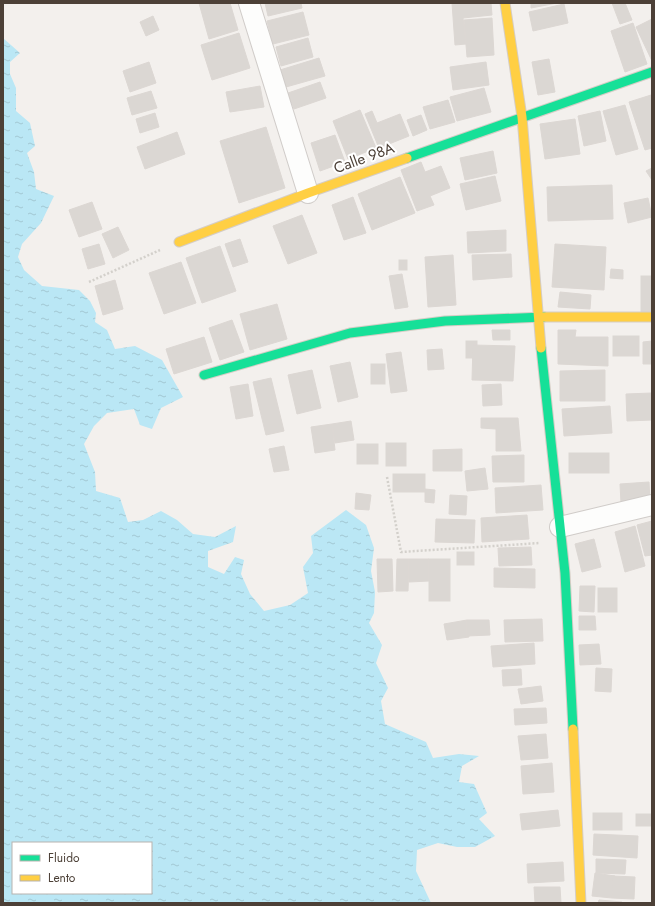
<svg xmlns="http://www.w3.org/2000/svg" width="655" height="906" viewBox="0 0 655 906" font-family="Jost,sans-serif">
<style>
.water{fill:url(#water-ripples);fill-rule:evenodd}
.building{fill:#dbd7d3;stroke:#dcd7d3}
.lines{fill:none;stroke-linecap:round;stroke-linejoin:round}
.street-casing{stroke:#d0ccc9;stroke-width:22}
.fast-casing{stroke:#d5cdc5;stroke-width:11}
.slow-casing{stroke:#d5cdc5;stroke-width:11}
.path{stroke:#d3d0cb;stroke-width:2.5;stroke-dasharray:2 2;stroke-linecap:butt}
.street{stroke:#fdfdfc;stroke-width:20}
.fast{stroke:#16e098;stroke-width:9}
.slow{stroke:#ffcf43;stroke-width:9}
.labels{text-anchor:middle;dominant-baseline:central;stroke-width:4;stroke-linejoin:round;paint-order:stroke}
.street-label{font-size:15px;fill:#4c4037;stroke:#fff}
</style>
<defs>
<pattern id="water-ripples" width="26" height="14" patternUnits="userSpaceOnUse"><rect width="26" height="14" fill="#bae7f5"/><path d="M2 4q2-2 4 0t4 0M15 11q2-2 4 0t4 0" fill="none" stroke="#a2c7d3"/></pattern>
</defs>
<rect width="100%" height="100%" fill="#f3f0ed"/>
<path class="water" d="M3 38 20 53 10 62V74L16 88V111L30 123 35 146 27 153 34 172 36 189 54 196 41 223 22 244 18 257 24 270 42 286 79 290 90 301 96 313 95 322 107 330 115 349 135 346 162 360 183 397 161 408 152 429 140 425 134 409 107 413 94 426 84 444 95 472 96 491 120 498 128 522 143 520 161 511 177 520 193 534 215 537 236 526 233 542 208 551V567L224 574 235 557 244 560 241 574 250 594 264 611 290 605 308 593 303 567 313 553 311 536 346 510 366 525 374 548 371 571 375 592 374 613 369 623 382 645 376 663 388 688 381 701 385 724 426 742 433 758 459 754 479 756 462 766 459 782 474 784 487 813 479 819 495 836 475 847H457L438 843 417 850 416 871 431 903H3ZM13 843H151V893H13Z"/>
<g class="building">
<polygon points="199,3 230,3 238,30 209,39"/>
<polygon points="265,3 301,3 302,8 268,16"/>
<polygon points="452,3 491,3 492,15 463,18 466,44 455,45"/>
<polygon points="531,3 557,3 531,8"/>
<polygon points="612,3 625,3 632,20 620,24"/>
<polygon points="564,4 568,23 533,31 529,12"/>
<polygon points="303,12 309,35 273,44 267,21"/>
<polygon points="153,16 159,30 146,36 140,22"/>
<polygon points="492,18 494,55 467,57 464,20"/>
<polygon points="652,19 652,61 636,27"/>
<polygon points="633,23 647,64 625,72 611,31"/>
<polygon points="239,33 250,68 212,80 201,45"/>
<polygon points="308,38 313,57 281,66 276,47"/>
<polygon points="319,58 325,76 286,87 280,70"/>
<polygon points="549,59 555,92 538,95 532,62"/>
<polygon points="149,62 156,83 130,92 123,71"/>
<polygon points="486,62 489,85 453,90 450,67"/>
<polygon points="320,82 326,98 294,109 288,93"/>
<polygon points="260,86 264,107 230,112 226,92"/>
<polygon points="484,88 491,112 457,121 450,97"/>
<polygon points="151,91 157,108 132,115 127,98"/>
<polygon points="651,95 652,148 645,150 629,102"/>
<polygon points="448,100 455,122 430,129 423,107"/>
<polygon points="625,105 638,149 616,155 603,111"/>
<polygon points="360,110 376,148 348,159 333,121"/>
<polygon points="372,111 377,123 400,114 409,136 379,148 365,114"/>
<polygon points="600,111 606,141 584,146 578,116"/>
<polygon points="155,113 159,127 140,133 136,119"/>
<polygon points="421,115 427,130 413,136 407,120"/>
<polygon points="575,119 580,154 545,159 540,124"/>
<polygon points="266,127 285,188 239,203 220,141"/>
<polygon points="177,132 185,154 145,169 137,147"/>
<polygon points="335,135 345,162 320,171 311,143"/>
<polygon points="493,151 497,173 465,180 460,158"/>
<polygon points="421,162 425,172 441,166 450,188 430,196 434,205 417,211 401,170"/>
<polygon points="652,168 652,180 646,171"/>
<polygon points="495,176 501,201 466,210 460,184"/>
<polygon points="400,177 415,213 372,230 358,194"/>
<polygon points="612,185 613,219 548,221 547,187"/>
<polygon points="353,197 366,233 344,240 332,205"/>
<polygon points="648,198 652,217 628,223 624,203"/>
<polygon points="92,202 102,229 79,237 69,210"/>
<polygon points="302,215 317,253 288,264 273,226"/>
<polygon points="118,227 129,250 113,258 102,234"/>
<polygon points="506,230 506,251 468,253 467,232"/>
<polygon points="240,239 248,262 233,267 225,244"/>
<polygon points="99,244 105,264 88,269 82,249"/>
<polygon points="555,244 606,247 604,290 552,287"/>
<polygon points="220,246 236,291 202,303 186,258"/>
<polygon points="511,254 512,277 473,280 472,255"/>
<polygon points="453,255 456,305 428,307 425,257"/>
<rect x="399" y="260" width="8" height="10"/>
<polygon points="181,262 196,303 164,314 149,273"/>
<polygon points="611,269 623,270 623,279 610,278"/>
<polygon points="402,274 408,307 395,309 389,276"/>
<rect x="641" y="276" width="11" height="37"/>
<polygon points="115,280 123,309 103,315 95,286"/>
<polygon points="560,292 591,295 590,309 558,307"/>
<polygon points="277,304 287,339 250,350 240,314"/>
<polygon points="232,320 244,352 220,360 209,328"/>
<polygon points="492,330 510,330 510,340 493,340"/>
<polygon points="558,330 576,330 575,337 608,337 608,366 558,364"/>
<rect x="613" y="336" width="26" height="20"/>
<polygon points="204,337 212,362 174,374 166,349"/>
<rect x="466" y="341" width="11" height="17"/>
<polygon points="652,341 652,364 643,364 643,342"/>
<polygon points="473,345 515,346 513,381 472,380"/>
<polygon points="442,349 444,369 428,370 427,350"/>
<polygon points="401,352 407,391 391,393 386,354"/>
<polygon points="350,362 358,397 338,402 330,366"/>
<rect x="371" y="364" width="14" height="20"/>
<polygon points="312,370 321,408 297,414 288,375"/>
<polygon points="605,370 605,401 560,401 560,371"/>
<polygon points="271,378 284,431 266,435 253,382"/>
<polygon points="248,384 253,416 236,419 230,387"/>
<polygon points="501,384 502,405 483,406 482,385"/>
<polygon points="652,393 652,420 627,421 626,394"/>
<polygon points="610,406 612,433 564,436 562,409"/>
<polygon points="481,418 518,418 521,451 496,451 496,429 481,428"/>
<polygon points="351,421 354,440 335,443 332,424"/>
<polygon points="332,424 335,450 315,453 311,427"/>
<rect x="386" y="443" width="20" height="23"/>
<rect x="357" y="444" width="21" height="20"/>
<polygon points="284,446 289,470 274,472 269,449"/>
<polygon points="462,449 462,471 433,471 433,450"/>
<rect x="569" y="453" width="40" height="20"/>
<polygon points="524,455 524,482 493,482 492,456"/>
<polygon points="485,468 488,489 467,491 465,471"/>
<rect x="393" y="474" width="32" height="18"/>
<polygon points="649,482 650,501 621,503 620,484"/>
<polygon points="541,485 543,510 496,513 495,488"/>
<polygon points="425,489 435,490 434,503 425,502"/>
<polygon points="356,493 371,495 369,510 355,509"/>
<polygon points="450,495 467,496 466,515 449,514"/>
<polygon points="527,515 529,539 482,542 481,518"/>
<polygon points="436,519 475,520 474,543 435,542"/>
<polygon points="652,521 652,555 645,556 637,525"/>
<polygon points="635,526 645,566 625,572 615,532"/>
<polygon points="594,539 601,567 582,572 575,544"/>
<polygon points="531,547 532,565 499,566 498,548"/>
<rect x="457" y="552" width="17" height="13"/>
<polygon points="377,559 392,559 393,591 378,592"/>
<polygon points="397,559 409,559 408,591 396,591"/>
<polygon points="409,559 429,559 429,581 409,582"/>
<rect x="429" y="559" width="21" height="42"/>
<polygon points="494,568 535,569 535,588 494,587"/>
<polygon points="580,586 595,586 594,612 579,611"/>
<rect x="598" y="588" width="19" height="24"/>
<polygon points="579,616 595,616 596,630 579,630"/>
<polygon points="542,619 543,641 505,642 504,620"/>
<polygon points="467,620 469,637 447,640 444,624"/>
<polygon points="467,620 489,620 490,635 467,636"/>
<polygon points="534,643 535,664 493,667 491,646"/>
<polygon points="599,644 601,664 580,665 579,645"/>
<polygon points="596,668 612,669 611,692 595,691"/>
<polygon points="521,669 522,685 503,686 502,670"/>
<polygon points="541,686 543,701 521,704 518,689"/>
<polygon points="546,708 547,723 515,725 514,709"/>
<polygon points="546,734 548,758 521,760 518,736"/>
<polygon points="552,763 554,792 523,794 521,766"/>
<polygon points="558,810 560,826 522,830 520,814"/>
<rect x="593" y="813" width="29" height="17"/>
<rect x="636" y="814" width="16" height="12"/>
<polygon points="594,834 638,836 637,858 593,855"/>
<polygon points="596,859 626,860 625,874 596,873"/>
<polygon points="563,862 564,881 528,883 527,864"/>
<polygon points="595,873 615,876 612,898 592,896"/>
<polygon points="613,876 635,877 634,899 612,898"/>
<polygon points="534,887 560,887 561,903 535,903"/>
<polygon points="599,900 622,902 622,903 598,903"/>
</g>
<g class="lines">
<g class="street-casing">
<g id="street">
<polyline points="249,3 308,193"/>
<polyline points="560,527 652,505"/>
</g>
</g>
<g class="fast-casing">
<g id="fast">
<polyline points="407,158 652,72"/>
<polyline points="541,348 565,573 573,729"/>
<polyline points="204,375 350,333 445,321 544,317"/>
</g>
</g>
<g class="slow-casing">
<g id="slow">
<polyline points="505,3 522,117 541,348"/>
<polyline points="179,242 308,193 407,158"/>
<polyline points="544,317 652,317"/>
<polyline points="573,729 581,903"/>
</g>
</g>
<g class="path">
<polyline points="89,282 160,250"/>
<polyline points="387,477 401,552 540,543"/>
</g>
<use href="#street" class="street"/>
<use href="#fast" class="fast"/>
<use href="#slow" class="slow"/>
</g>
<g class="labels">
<g class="street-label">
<text transform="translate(364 158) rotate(-20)">Calle 98A</text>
</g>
</g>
<rect width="655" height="906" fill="none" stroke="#4c4037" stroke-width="8"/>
<rect x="12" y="842" width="140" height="52" fill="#ffffff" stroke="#b7b3af"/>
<rect x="20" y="855" width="20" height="6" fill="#16e098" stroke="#b7b3af"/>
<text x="48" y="862" font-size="12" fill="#4c4037">Fluido</text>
<rect x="20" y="875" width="20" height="6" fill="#ffcf43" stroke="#b7b3af"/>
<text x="48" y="882" font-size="12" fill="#4c4037">Lento</text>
</svg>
